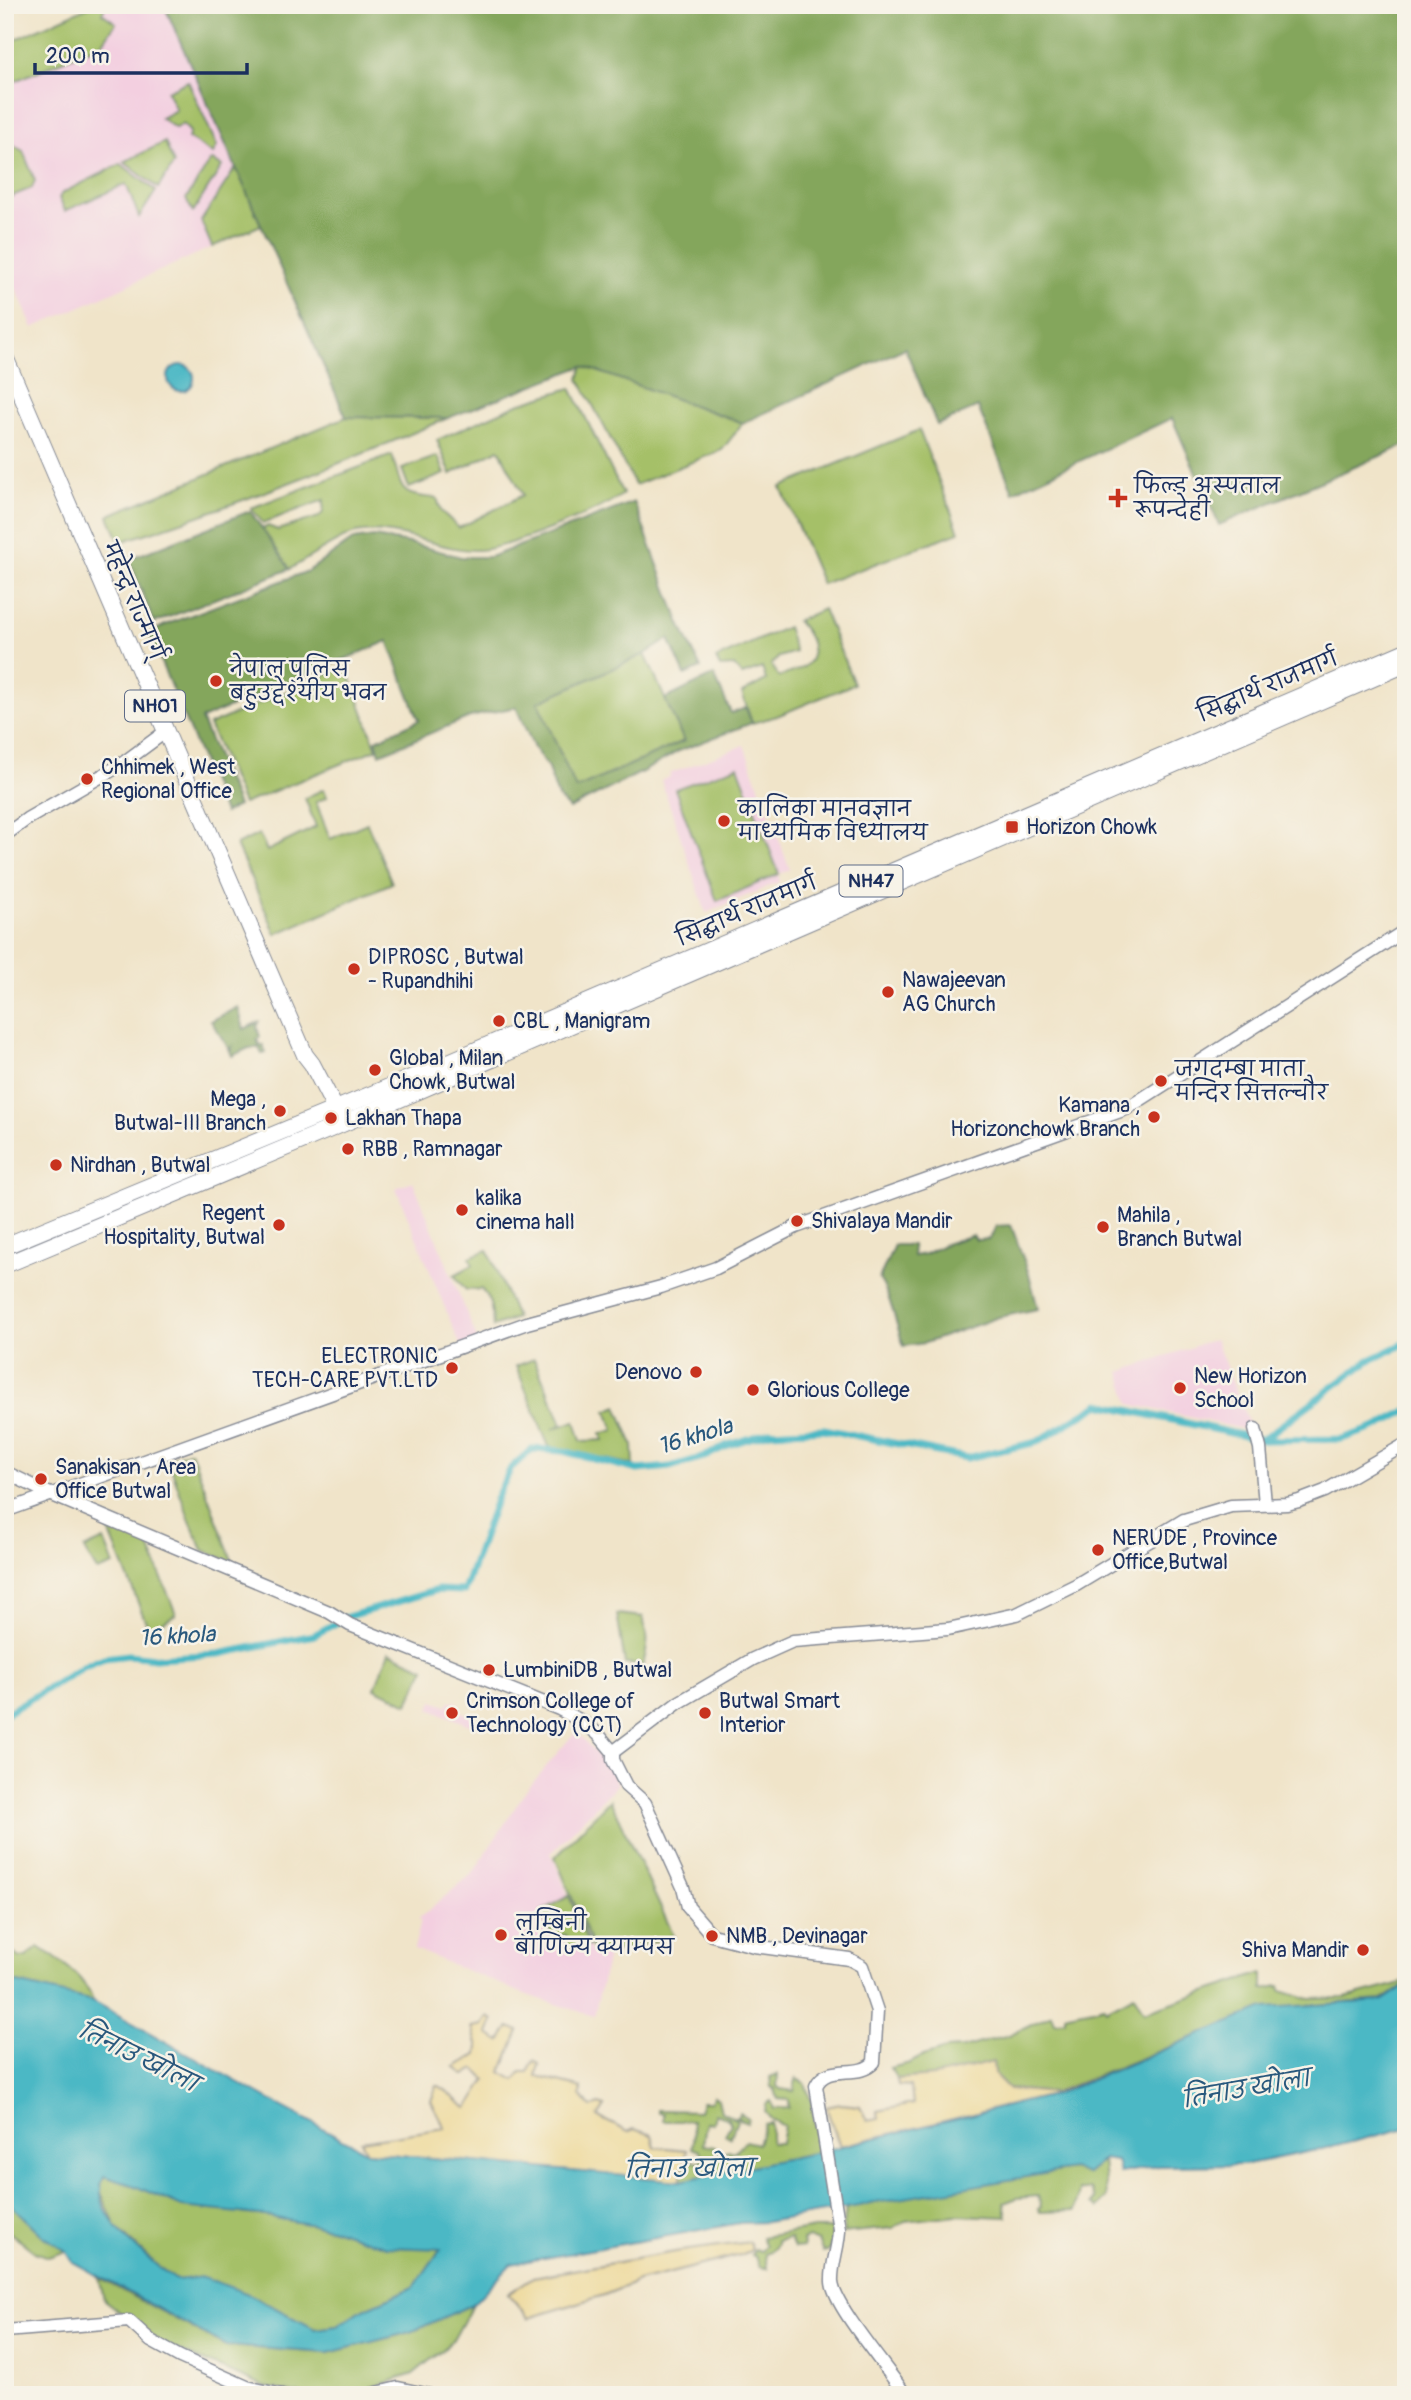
<svg xmlns="http://www.w3.org/2000/svg" width="1411" height="2400" viewBox="0 0 1411 2400" font-family="Pangolin,'Playpen Sans Deva',sans-serif">
<style>
.built{fill:#f3cfe0}
.green{fill:#a5c067;stroke:#607862;stroke-width:2}
.forest{fill:#84a65c;stroke:#506a5d;stroke-width:2}
.sand{fill:#eeda9e;stroke:#84847e;stroke-width:2}
.water{fill:#4bb8c5;stroke:#337492;stroke-width:2;fill-rule:evenodd}
.lines{fill:none;stroke-linecap:round;stroke-linejoin:round}
.canal{stroke:#4bb8c5;stroke-width:7}
.secondary-casing{stroke:#868a94;stroke-width:15}
.highway-casing{stroke:#868a94;stroke-width:18}
.secondary{stroke:#fff;stroke-width:12}
.highway{stroke:#fff;stroke-width:16}
.poi-dot{fill:#c8321e;stroke:#f7f3e8;stroke-width:2.5}
.labels{text-anchor:middle;dominant-baseline:central;stroke-width:5;stroke-linejoin:round;paint-order:stroke}
.shield{fill:#f7f3e8;stroke:#5d6a87;stroke-width:2}
.shield-label{font-size:19px;font-weight:bold;fill:#1b2f5e}
.poi-label{font-size:21px;fill:#1b2f5e;stroke:#f7f3e8;text-anchor:start}
.street-label{font-size:21px;fill:#1b2f5e;stroke:#f7f3e8}
.water-label{font-size:23px;font-style:italic;fill:#29587d;stroke:#f7f3e8}
</style>
<rect width="100%" height="100%" fill="#f7f3e8"/>
<filter id="ink" filterUnits="userSpaceOnUse"><feTurbulence type="fractalNoise" baseFrequency=".0143" numOctaves="2"/><feDisplacementMap in="SourceGraphic" scale="14" xChannelSelector="R" yChannelSelector="G"/><feConvolveMatrix kernelMatrix="1 2 1 2 8 2 1 2 1" color-interpolation-filters="sRGB"/></filter>
<filter id="wash" filterUnits="userSpaceOnUse"><feTurbulence type="fractalNoise" baseFrequency=".00686" numOctaves="4" result="noise"/><feDisplacementMap in="SourceGraphic" scale="28" xChannelSelector="R" yChannelSelector="G"/><feGaussianBlur stdDeviation="1.57" result="paint"/><feColorMatrix in="noise" values="0 0 0 0 0 0 0 0 0 0 0 0 0 0 0 0 0 1.4 0 .05"/><feComposite in="paint" operator="in"/></filter>
<g filter="url(#wash)">
<rect width="100%" height="100%" fill="#f0e4c9"/>
<g class="built">
<polygon points="92,5 164,5 261,225 33,328 5,263 5,44"/>
<polygon points="744,745 790,870 779,874 779,882 706,913 661,780 670,777 669,774"/>
<polygon points="413,1181 478,1341 461,1347 396,1188"/>
<polygon points="1215,1339 1252,1431 1130,1404 1120,1372"/>
<polygon points="433,1701 447,1706 450,1701 455,1701 458,1703 456,1709 483,1722 481,1721 477,1728 430,1709"/>
<polygon points="576,1731 610,1769 618,1784 551,1853 591,1952 608,1956 594,2016 524,1994 414,1949 421,1920 418,1919 473,1873 525,1792"/>
</g>
<g class="green">
<polygon points="92,5 106,5 102,13 116,23 102,44 8,84 5,78 5,44"/>
<polygon points="188,81 217,146 213,154 188,138 190,132 183,124 175,128 161,118 176,110 167,91"/>
<polygon points="5,140 23,151 35,181 32,188 5,199"/>
<polygon points="165,142 174,164 158,188 124,162"/>
<polygon points="211,160 222,166 193,212 186,199"/>
<polygon points="121,164 156,191 139,217 126,184 65,211 59,198 62,193"/>
<polygon points="236,167 261,225 212,247 201,221"/>
<polygon points="583,366 743,423 722,450 635,485 579,379"/>
<path d="M571 388 623 494C601 511 505 549 478 550 437 551 398 525 356 533 341 536 306 560 290 569L262 529 268 526 278 530 319 517 323 512 324 500 263 523 251 508 392 455C403 490 397 496 437 498L441 511 459 528 523 495 499 449 451 474 437 440 518 404Z"/>
<path d="M346 417 448 418C341 464 232 507 120 542L109 516 112 514Z"/>
<polygon points="919,430 959,532 822,584 781,487"/>
<polygon points="438,456 445,474 409,488 402,469"/>
<path d="M823 609 854 684 777 716 752 723 742 693 766 680 762 668 742 675 734 666 720 667 716 659 787 627 795 652 779 657 771 665 779 677C787 674 798 671 805 666 821 653 808 632 797 621Z"/>
<polygon points="645,654 684,741 576,789 537,702"/>
<polygon points="346,666 377,749 243,804 209,725"/>
<polygon points="738,766 779,874 717,901 675,789"/>
<polygon points="324,789 327,797 316,802 330,839 367,823 392,883 276,934 236,845 259,834 267,851 316,827 305,798"/>
<path d="M488 1250 516 1318 493 1327C492 1311 492 1301 481 1289L466 1290 454 1275 473 1265 470 1257Z"/>
<polygon points="534,1359 562,1424 553,1429 575,1421 581,1441 604,1440 601,1434 614,1430 607,1411 617,1406 633,1445 634,1465 549,1447 516,1366"/>
<polygon points="191,1451 233,1563 203,1550 190,1521 168,1459"/>
<polygon points="108,1528 147,1541 176,1614 149,1630"/>
<polygon points="104,1540 114,1565 97,1571 84,1549"/>
<path d="M617 1614 643 1617C642 1626 645 1627 647 1635 649 1644 645 1656 643 1665L625 1664Z"/>
<polygon points="389,1652 425,1668 408,1704 375,1688"/>
<polygon points="610,1800 674,1936 608,1954 594,1951 555,1857"/>
<polygon points="569,1896 589,1946 567,1948 566,1935 552,1936 541,1912"/>
<path d="M5 1945 19 1958 26 1957 39 1947C60 1961 85 1976 93 2001L5 1980Z"/>
<path d="M1263 1973V1989L1280 1986 1281 1990 1310 1999 1345 1998 1406 1982V1985L1382 2000 1264 2009 1054 2093 1009 2089 994 2074 993 2063 934 2076 897 2079 890 2068 910 2063 923 2056 946 2049 963 2048 1009 2035 1052 2014 1055 2023 1065 2020V2015C1078 2011 1090 2011 1103 2006L1106 2010 1134 1995 1144 2012Z"/>
<polygon points="778,2074 777,2086 780,2089 794,2091 796,2079 805,2083 812,2104 818,2152 680,2182 678,2176 686,2168 689,2160 701,2162 703,2156 700,2151 692,2148 694,2133 692,2121 663,2121 663,2114 658,2113 658,2110 699,2111 702,2102 711,2102 714,2096 718,2099 721,2112 735,2119 740,2113 748,2118 747,2123 738,2118 730,2138 725,2135 731,2124 727,2118 715,2114 713,2123 706,2122 703,2145 715,2147 715,2151 724,2154 728,2150 735,2152 745,2141 758,2144 764,2124 771,2123 771,2143 781,2143 784,2126 771,2119 765,2112 766,2104 771,2101 774,2109 789,2108 789,2100 778,2099 775,2089 771,2087 770,2077"/>
<polygon points="1103,2159 1106,2197 1098,2208 1092,2204 1095,2200 1091,2189 1079,2191 1075,2211 1040,2212 1038,2209 1041,2207 1038,2196 1017,2198 1004,2203 1007,2217 956,2215 905,2221 893,2228 843,2233 846,2207 1072,2169 1087,2174"/>
<polygon points="104,2176 135,2186 246,2214 259,2215 330,2228 387,2247 441,2248 414,2287 359,2311 337,2326 315,2329 251,2295 203,2278 176,2280 154,2263 116,2227 99,2188"/>
<polygon points="5,2199 42,2235 67,2251 48,2257 35,2252 5,2229"/>
<polygon points="809,2229 832,2229 831,2246 828,2252 823,2252 818,2242 808,2238 802,2240 803,2247 794,2248 790,2238 777,2241 777,2245 771,2252 765,2254 767,2268 759,2267 755,2257 751,2255 755,2250 760,2252 766,2246 762,2237"/>
<polygon points="99,2278 226,2346 328,2353 411,2332 473,2304 452,2342 413,2374 352,2394 306,2395 265,2387 162,2344 104,2300"/>
</g>
<g class="forest">
<polygon points="164,5 1406,5 1406,445 1219,525 1172,418 1013,492 978,407 937,425 905,348 743,423 583,366 448,418 346,417"/>
<polygon points="634,502 680,624 701,668 685,675 669,639 645,654 538,702 576,789 684,741 665,699 714,675 731,713 746,708 752,723 679,751 642,772 569,809 558,797 547,766 534,748 516,707 470,717 380,754 376,740 419,720 388,641 201,719 238,806 224,813 149,634 165,625 308,571 353,540 374,537 409,543 461,557 490,557"/>
<polygon points="250,511 290,569 154,623 129,559"/>
<polygon points="238,1007 244,1029 259,1022 257,1027 260,1037 257,1040 260,1046 263,1045 266,1053 262,1054 259,1048 249,1048 232,1056 230,1051 232,1047 229,1049 211,1021"/>
<path d="M1011 1225 1029 1274 1038 1309 999 1317 925 1343 904 1346C895 1324 892 1298 879 1279L894 1245H912L913 1256 925 1254 945 1244 973 1235 976 1240 990 1239 996 1226Z"/>
</g>
<g class="sand">
<path d="M488 2017 493 2020 488 2034 500 2041 509 2027 519 2031 501 2072 515 2080 521 2072H528L534 2061 539 2064 536 2076 582 2088 581 2095 591 2108 599 2104 605 2106 598 2117 628 2132 634 2129 652 2135 655 2147 687 2150 680 2182 367 2152 361 2141 445 2128 431 2101 437 2085C450 2091 455 2101 468 2108L486 2080 475 2069 465 2075 455 2067 477 2055 478 2047 472 2027 483 2025Z"/>
<polygon points="993,2062 994,2074 1009,2089 1054,2093 1096,2077 1057,2094 840,2146 826,2107 841,2104 860,2106 867,2121 879,2119 878,2111 913,2104 911,2086 898,2085 897,2079 934,2076"/>
<polygon points="750,2242 752,2250 741,2255 639,2281 604,2295 529,2318 508,2294 533,2277 681,2251"/>
</g>
<g class="water">
<circle cx="181" cy="378" r="13"/>
<path d="M5 1980 93 2001 266 2098 367 2152 680 2181 818 2152 1057 2094 1264 2008 1382 2001 1406 1985V2128L1336 2146 1243 2165 1158 2166 1120 2173 1117 2161 1103 2159 1087 2174 1072 2169 766 2222 740 2223 511 2264 473 2304 411 2332 328 2353 226 2346 73 2262 66 2251 42 2235 5 2199ZM104 2176 135 2186 182 2207 259 2215 330 2228 387 2247 441 2249 414 2287 359 2311 337 2326 315 2329 251 2295 203 2277 176 2280C149 2260 86 2214 104 2176Z"/>
</g>
<g class="lines">
<g class="canal">
<polyline points="1263,1439 1368,1361 1406,1343"/>
<polyline points="5,1714 85,1666 104,1658 129,1655 155,1658 219,1654 314,1635 347,1617 437,1590 464,1591 497,1497 511,1468 532,1449 563,1451 638,1470 670,1467 704,1457 728,1445 770,1432 824,1429 967,1458 1037,1442 1100,1404 1263,1440 1342,1439 1377,1427 1406,1411"/>
</g>
</g>
</g>
<g filter="url(#ink)">
<g class="lines">
<g class="secondary-casing">
<g id="secondary">
<polyline points="5,835 27,819 119,766 165,732"/>
<polyline points="1255,1429 1260,1448 1265,1504"/>
<path d="M5 1472 50 1494 329 1612 350 1625 559 1709 583 1722 598 1734 613 1752V1760L626 1786 645 1803 683 1887 688 1907 712 1935 754 1946 849 1959 862 1966 877 2011 874 2062C859 2080 827 2062 816 2086L839 2229C839 2247 831 2264 832 2282 833 2305 890 2371 905 2395"/>
<polyline points="5,1511 527,1323 661,1287 716,1268 796,1227 1126,1109 1406,930"/>
<polyline points="613,1752 678,1703 753,1659 793,1641 948,1629 1017,1614 1076,1585 1184,1520 1231,1506 1287,1504 1299,1501 1325,1491 1406,1444"/>
<polyline points="5,2331 129,2321 151,2341 180,2357 247,2387 282,2395"/>
<polyline points="369,2395 398,2388 430,2395"/>
</g>
</g>
<g class="highway-casing">
<g id="highway">
<polyline points="5,357 305,1055 312,1064 339,1116"/>
<polyline points="5,1246 430,1070 1406,651"/>
<polyline points="5,1265 335,1127 1406,664"/>
</g>
</g>
<use href="#secondary" class="secondary"/>
<use href="#highway" class="highway"/>
</g>
</g>
<g class="poi-dot">
<path d="M1114.5 487.5h7v7h7v7h-7v7h-7v-7h-7v-7h7z"/>
<circle cx="216" cy="681" r="7"/>
<circle cx="87" cy="779" r="7"/>
<circle cx="724" cy="821" r="7"/>
<rect x="1005" y="820" width="14" height="14" rx="3.5"/>
<circle cx="354" cy="969" r="7"/>
<circle cx="888" cy="992" r="7"/>
<circle cx="499" cy="1021" r="7"/>
<circle cx="375" cy="1070" r="7"/>
<circle cx="1161" cy="1081" r="7"/>
<circle cx="280" cy="1111" r="7"/>
<circle cx="1154" cy="1117" r="7"/>
<circle cx="331" cy="1118" r="7"/>
<circle cx="348" cy="1149" r="7"/>
<circle cx="56" cy="1165" r="7"/>
<circle cx="462" cy="1210" r="7"/>
<circle cx="797" cy="1221" r="7"/>
<circle cx="279" cy="1225" r="7"/>
<circle cx="1103" cy="1227" r="7"/>
<circle cx="452" cy="1368" r="7"/>
<circle cx="696" cy="1372" r="7"/>
<circle cx="1180" cy="1388" r="7"/>
<circle cx="753" cy="1390" r="7"/>
<circle cx="41" cy="1479" r="7"/>
<circle cx="1098" cy="1550" r="7"/>
<circle cx="489" cy="1670" r="7"/>
<circle cx="452" cy="1713" r="7"/>
<circle cx="705" cy="1713" r="7"/>
<circle cx="501" cy="1935" r="7"/>
<circle cx="712" cy="1936" r="7"/>
<circle cx="1363" cy="1950" r="7"/>
</g>
<g class="labels">
<g class="shield">
<rect x="125" y="690.5" width="60" height="31" rx="5"/>
<rect x="839.5" y="865.5" width="63" height="31" rx="5"/>
</g>
<g class="shield-label">
<text x="155" y="706">NH01</text>
<text x="871" y="881">NH47</text>
</g>
<g class="poi-label">
<text x="1134" y="486">फिल्ड अस्पताल<tspan x="1134" dy="24">रूपन्देही</tspan></text>
<text x="230" y="669">नेपाल पुलिस<tspan x="230" dy="24">बहुउद्देश्यीय भवन</tspan></text>
<text x="101" y="767">Chhimek , West<tspan x="101" dy="24">Regional Office</tspan></text>
<text x="738" y="809">कालिका मानवज्ञान<tspan x="738" dy="24">माध्यमिक विध्यालय</tspan></text>
<text x="1026" y="827">Horizon Chowk</text>
<text x="368" y="957">DIPROSC , Butwal<tspan x="368" dy="24">- Rupandhihi</tspan></text>
<text x="902" y="980">Nawajeevan<tspan x="902" dy="24">AG Church</tspan></text>
<text x="513" y="1021">CBL , Manigram</text>
<text x="389" y="1058">Global , Milan<tspan x="389" dy="24">Chowk, Butwal</tspan></text>
<text x="1175" y="1069">जगदम्बा माता<tspan x="1175" dy="24">मन्दिर सित्तल्चौर</tspan></text>
<text x="266" y="1099" text-anchor="end">Mega ,<tspan x="266" dy="24">Butwal-III Branch</tspan></text>
<text x="1140" y="1105" text-anchor="end">Kamana ,<tspan x="1140" dy="24">Horizonchowk Branch</tspan></text>
<text x="345" y="1118">Lakhan Thapa</text>
<text x="362" y="1149">RBB , Ramnagar</text>
<text x="70" y="1165">Nirdhan , Butwal</text>
<text x="476" y="1198">kalika<tspan x="476" dy="24">cinema hall</tspan></text>
<text x="265" y="1213" text-anchor="end">Regent<tspan x="265" dy="24">Hospitality, Butwal</tspan></text>
<text x="1117" y="1215">Mahila ,<tspan x="1117" dy="24">Branch Butwal</tspan></text>
<text x="811" y="1221">Shivalaya Mandir</text>
<text x="438" y="1356" text-anchor="end">ELECTRONIC<tspan x="438" dy="24">TECH-CARE PVT.LTD</tspan></text>
<text x="682" y="1372" text-anchor="end">Denovo</text>
<text x="1194" y="1376">New Horizon<tspan x="1194" dy="24">School</tspan></text>
<text x="767" y="1390">Glorious College</text>
<text x="55" y="1467">Sanakisan , Area<tspan x="55" dy="24">Office Butwal</tspan></text>
<text x="1112" y="1538">NERUDE , Province<tspan x="1112" dy="24">Office,Butwal</tspan></text>
<text x="503" y="1670">LumbiniDB , Butwal</text>
<text x="466" y="1701">Crimson College of<tspan x="466" dy="24">Technology (CCT)</tspan></text>
<text x="719" y="1701">Butwal Smart<tspan x="719" dy="24">Interior</tspan></text>
<text x="515" y="1923">लुम्बिनी<tspan x="515" dy="24">बाणिज्य क्याम्पस</tspan></text>
<text x="726" y="1936">NMB , Devinagar</text>
<text x="1349" y="1950" text-anchor="end">Shiva Mandir</text>
</g>
<g class="street-label">
<text transform="translate(133 601) rotate(67)">महेन्द्र राज्मार्ग्</text>
<text transform="translate(1268 687) rotate(-23)">सिद्धार्थ राजमार्ग</text>
<text transform="translate(747 911) rotate(-23)">सिद्धार्थ राजमार्ग</text>
</g>
<g class="water-label">
<text transform="translate(695 1436) rotate(-17)">16 khola</text>
<text transform="translate(177 1636) rotate(-3)">16 khola</text>
<text transform="translate(138 2057) rotate(26)">तिनाउ खोला</text>
<text transform="translate(1246 2089) rotate(-10)">तिनाउ खोला</text>
<text transform="translate(689 2169) rotate(-1)">तिनाउ खोला</text>
</g>
</g>
<rect width="1411" height="2400" fill="none" stroke="#f7f3e8" stroke-width="28"/>
<path d="M35 63v10h212v-10" fill="none" stroke="#1b2f5e" stroke-width="3.5"/>
<text x="46" y="63" font-size="21" fill="#1b2f5e" stroke="#f7f3e8" stroke-width="5" paint-order="stroke">200 m</text>
</svg>
